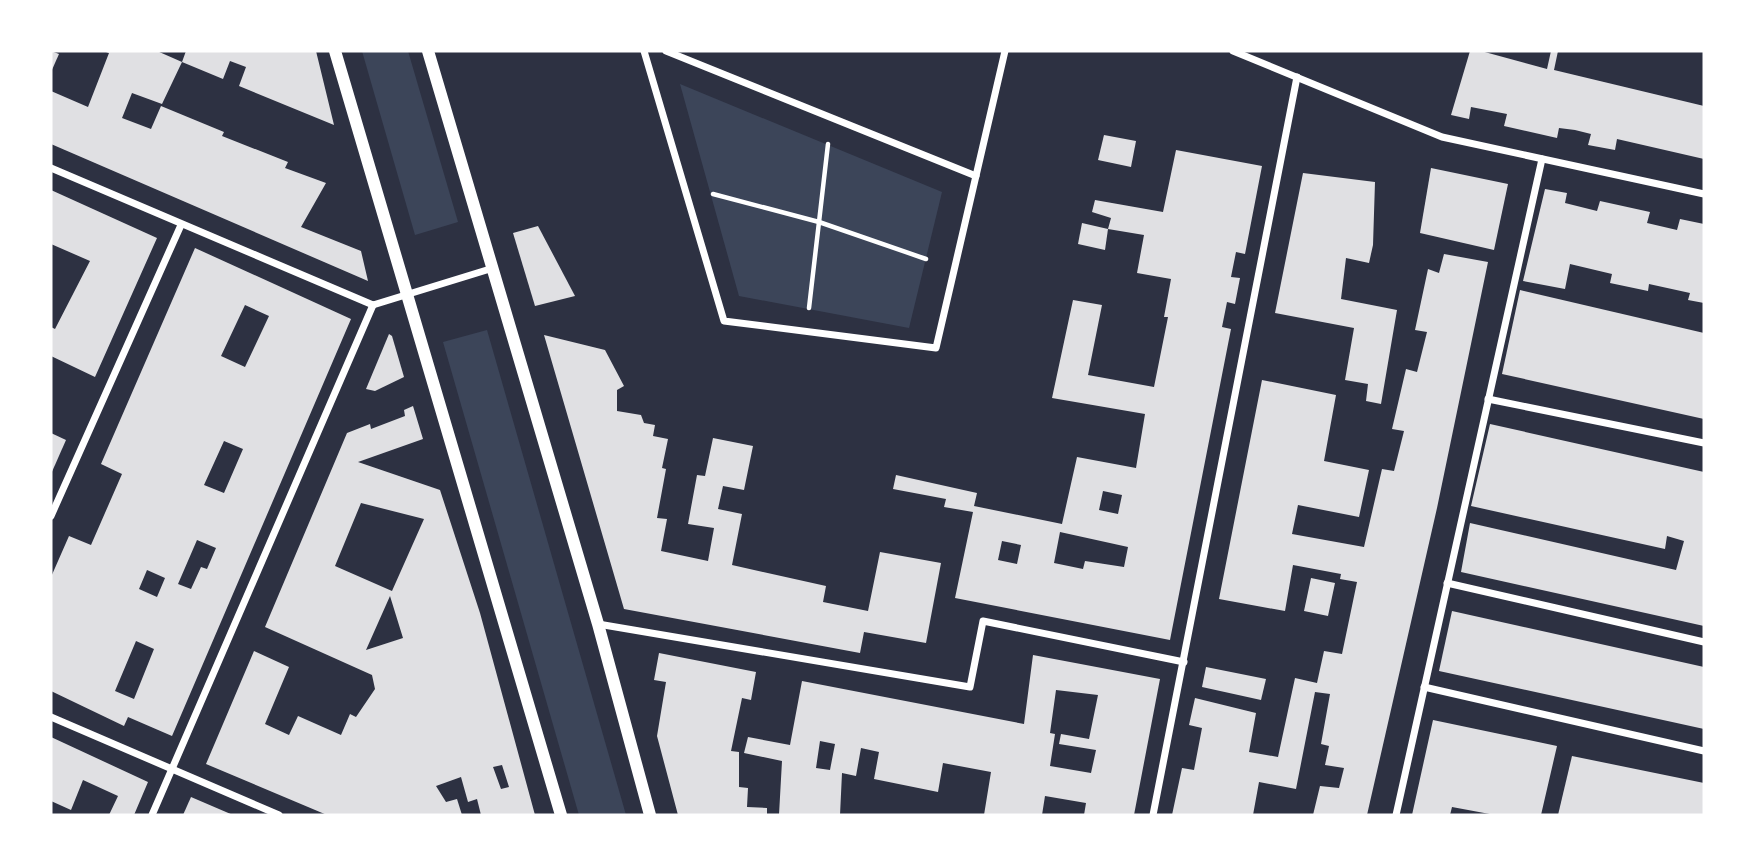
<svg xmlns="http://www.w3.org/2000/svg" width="1755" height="866" viewBox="0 0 1755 866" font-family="Cabin,sans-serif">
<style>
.green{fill:#3c4559}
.building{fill:#e0e0e3;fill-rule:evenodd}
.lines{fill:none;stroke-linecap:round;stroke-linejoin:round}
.path{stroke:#fff;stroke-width:4.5}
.minor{stroke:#fff;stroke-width:7}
.tertiary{stroke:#fff;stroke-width:12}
</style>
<rect width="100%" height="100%" fill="#2d3142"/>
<g class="green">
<polygon points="362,51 408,51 458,222 415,235"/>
<polygon points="680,84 942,192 909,328 739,296"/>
<polygon points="487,330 626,815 579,815 443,342"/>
</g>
<g class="building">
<polygon points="51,51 59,54 51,72"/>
<polygon points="103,51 157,51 182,62 162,104 132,93 122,118 151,129 161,106 224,132 222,136 288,162 285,168 326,183 301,227 361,251 368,281 51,144 51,91 88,107 109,53"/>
<polygon points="186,51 316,51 334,125 239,86 246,67 230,61 223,79 182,62"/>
<polygon points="1470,51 1481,51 1547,69 1551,51 1558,51 1554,70 1704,106 1704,159 1617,139 1615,150 1588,145 1591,134 1575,130 1559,128 1557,138 1504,126 1507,114 1471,107 1469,119 1451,115"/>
<polygon points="1104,135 1136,141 1131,167 1098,160"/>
<path d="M1176 150 1262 166 1245 254 1236 252 1231 277 1240 278 1235 304 1227 302 1222 327 1231 329 1170 640 955 598 973 512 944 507 946 499 893 489 896 475 977 493 974 506 1062 524 1077 457 1136 468 1145 414 1052 398 1073 300 1102 305 1088 375 1154 387 1168 317H1164L1171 279 1137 273 1144 235 1108 229 1111 218 1092 212 1095 200 1163 212ZM1103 491 1122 495 1118 514 1099 510ZM1060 532 1128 547 1124 567 1085 561 1083 569 1054 563ZM1002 541 1021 545 1017 564 998 560Z"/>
<polygon points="1431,168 1508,184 1494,250 1420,233"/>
<polygon points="1303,173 1375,182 1373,245 1369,263 1346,258 1341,299 1397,310 1381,404 1366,401 1368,384 1345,380 1354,328 1275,313"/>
<polygon points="1545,189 1567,193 1565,203 1597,211 1600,201 1650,212 1647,223 1677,230 1680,219 1704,224 1704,303 1688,300 1690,293 1649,284 1648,291 1610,283 1612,274 1570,264 1565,289 1523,281"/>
<polygon points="51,190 157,238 95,377 51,356 51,327 55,329 90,261 51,244"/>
<polygon points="1082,223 1108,229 1105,250 1078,244"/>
<polygon points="538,226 575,296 535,306 513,233"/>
<path d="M195 248 351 319 172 736 128 717 124 726 51 691V577L69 536 91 545 122 474 101 464ZM245 305 269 316 245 367 221 356ZM224 441 243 449 224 493 204 485ZM197 540 216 548 207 569 201 567 191 589 178 584ZM147 570 165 578 157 597 139 589ZM136 641 154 649 134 699 115 691Z"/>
<polygon points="1444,254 1488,262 1437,508 1367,815 1313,815 1320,786 1339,788 1344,768 1325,765 1329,746 1321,744 1330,694 1315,692 1296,789 1259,782 1253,815 1172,815 1182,768 1194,770 1202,728 1189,725 1195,698 1256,713 1249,752 1278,757 1295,678 1317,683 1324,651 1342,654 1357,582 1340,579 1341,574 1293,565 1285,611 1219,599 1262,380 1336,395 1324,461 1369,470 1359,517 1298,505 1292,534 1364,547 1382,469 1394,471 1404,431 1392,429 1406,369 1417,372 1427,332 1415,330 1428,269 1439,273"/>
<polygon points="1520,290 1704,333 1704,419 1502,374"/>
<polygon points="389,334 392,336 404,377 375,391 366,389"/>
<polygon points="544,335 605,350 624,386 617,390 617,411 641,415 644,423 655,425 653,436 668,439 662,468 666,469 657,518 667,519 661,551 708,561 714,528 688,524 697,475 705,476 713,438 753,446 744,490 723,486 718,509 742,514 732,565 826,586 823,602 868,611 880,552 941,563 926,643 864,632 860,653 624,609"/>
<path d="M413 406 423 439 358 462 440 490 480 613 535 815H481L477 799 468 802 461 777 436 786 446 802 457 799 462 815H327L206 764 254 651 289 667 265 724 289 735 298 716 341 735 350 714 356 717 375 689 372 675 265 627 347 433 370 424 371 429 405 416 404 410ZM361 503 424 519 392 591 335 566ZM390 596 403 638 366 650ZM502 765 509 787 501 789 493 767Z"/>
<polygon points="1490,424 1704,472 1704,626 1461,572 1470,523 1676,570 1684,541 1667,536 1665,549 1471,506"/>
<polygon points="51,433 66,440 51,474"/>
<polygon points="1311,578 1335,583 1328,616 1304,611"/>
<polygon points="1452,611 1704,667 1704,729 1439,671"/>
<polygon points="659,653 756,672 751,700 742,698 731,751 739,752 739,787 748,788 747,807 767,808 767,815 678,815 657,736 666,682 654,680"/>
<path d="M1033 655 1160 679 1134 815H1084L1086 803 1045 796 1042 815H984L991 772 943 763 938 792 874 779 879 752 861 748 856 776 842 773 840 815H779L782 761 744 753 748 737 790 745 802 681 1024 724ZM1056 690 1098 695 1089 739 1061 734 1059 744 1096 750 1091 773 1050 766 1055 734 1050 733ZM820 741 835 744 830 770 816 768Z"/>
<polygon points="1206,667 1266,679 1261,700 1202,687"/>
<polygon points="1433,720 1557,746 1541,815 1495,815 1452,807 1450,815 1412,815"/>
<polygon points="51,737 148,782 134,815 109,815 118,796 83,780 71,810 51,801"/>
<polygon points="1572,756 1704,783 1703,815 1558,815"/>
<polygon points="191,797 233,815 183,815"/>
</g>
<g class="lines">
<g class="path">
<polyline points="713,194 819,222 828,144"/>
<polyline points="809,308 819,222 926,259"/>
</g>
<g class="minor">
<polyline points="644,51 724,321 936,348 1005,51"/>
<polyline points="666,51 976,176"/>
<polyline points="1233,51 1442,137 1704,194"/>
<polyline points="51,168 373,305"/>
<polyline points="373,305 490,269"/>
<polyline points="1488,399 1704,443"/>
<polyline points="51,516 181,225"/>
<polyline points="1447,583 1704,642"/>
<polyline points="598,624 970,687 983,621 1184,662"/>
<polyline points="1424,687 1704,751"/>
<polyline points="51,717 279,815"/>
<polyline points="152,815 373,305"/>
<polyline points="1153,815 1297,77"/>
<polyline points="1396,815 1542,159"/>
</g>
<g class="tertiary">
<polyline points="335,51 561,815"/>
<polyline points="428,51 598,624 650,815"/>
</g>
</g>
<rect width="1755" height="866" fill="none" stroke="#ffffff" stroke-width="105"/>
</svg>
